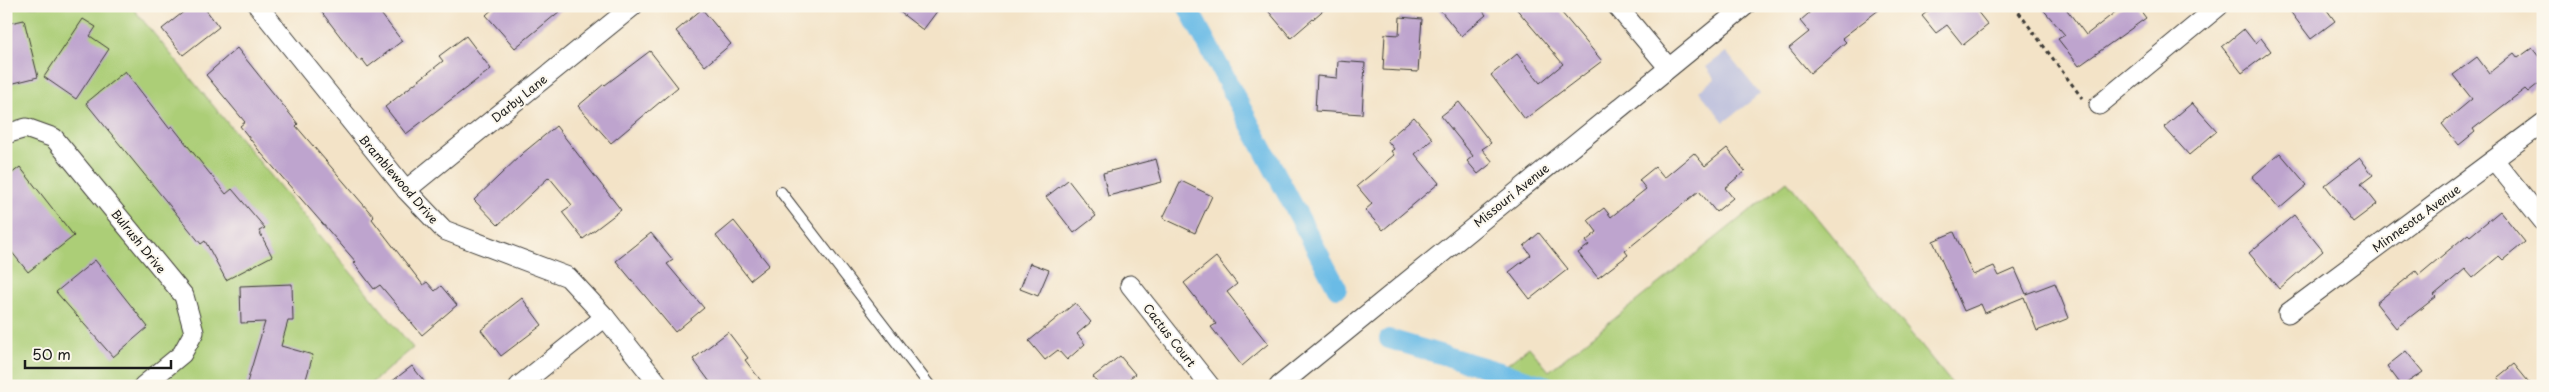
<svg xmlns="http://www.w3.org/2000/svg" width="2549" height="392" viewBox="0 0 2549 392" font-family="'Playpen Sans',sans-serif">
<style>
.industrial{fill:#c0c2dd}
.green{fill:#acce77;stroke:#64754a}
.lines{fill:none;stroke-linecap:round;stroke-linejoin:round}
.canal{stroke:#6bbbe6;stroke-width:20}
.building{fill:#bea4ce}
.service-casing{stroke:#3c3a36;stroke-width:12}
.minor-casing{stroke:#3c3a36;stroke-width:21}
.path{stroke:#3c3a36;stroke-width:3;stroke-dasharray:4 4;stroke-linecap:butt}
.service{stroke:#fff;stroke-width:10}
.minor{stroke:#fff;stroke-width:19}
.labels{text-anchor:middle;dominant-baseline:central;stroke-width:4;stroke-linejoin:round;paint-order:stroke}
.street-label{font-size:12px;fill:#1c1c1c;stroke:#fbf7ec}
</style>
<rect width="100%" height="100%" fill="#fbf7ec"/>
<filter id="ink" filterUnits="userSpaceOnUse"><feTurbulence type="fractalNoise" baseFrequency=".02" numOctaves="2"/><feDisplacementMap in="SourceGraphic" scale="10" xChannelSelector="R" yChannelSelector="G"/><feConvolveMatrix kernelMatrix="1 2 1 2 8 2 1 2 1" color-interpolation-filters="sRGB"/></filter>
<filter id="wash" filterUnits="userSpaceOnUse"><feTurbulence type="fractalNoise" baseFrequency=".0096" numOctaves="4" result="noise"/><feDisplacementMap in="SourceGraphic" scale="20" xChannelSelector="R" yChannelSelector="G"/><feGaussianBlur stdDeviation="1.12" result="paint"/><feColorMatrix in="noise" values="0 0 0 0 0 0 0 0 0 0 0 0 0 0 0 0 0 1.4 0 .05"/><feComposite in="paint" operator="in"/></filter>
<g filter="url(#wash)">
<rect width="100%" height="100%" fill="#f3e3c7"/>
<polygon class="industrial" points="1726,52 1760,94 1724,122 1699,91 1715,79 1706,67"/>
<g class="green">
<polygon points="6,6 131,6 413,348 368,386 6,386"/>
<polygon points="1787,181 1954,386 1480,386 1529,347 1549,371"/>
</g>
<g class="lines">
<g class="canal">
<polyline points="1187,6 1337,288"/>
<polyline points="1389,339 1547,386"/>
</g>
</g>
<g id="blocks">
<g class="building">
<polygon points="191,6 203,6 219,27 183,55 162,29"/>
<polygon points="317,6 375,6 402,41 368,67 362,59 359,61"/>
<polygon points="496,6 566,6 515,48 486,15"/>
<polygon points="892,6 941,6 923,30"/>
<polygon points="1264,6 1328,6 1291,38"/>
<polygon points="1437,6 1479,6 1486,15 1461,36"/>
<polygon points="1514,6 1556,6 1602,61 1525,119 1491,75 1517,54 1540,83 1563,64"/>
<polygon points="1817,6 1884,6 1842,38 1846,42 1810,73 1789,48 1809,32 1800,21"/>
<polygon points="1934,6 1973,6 1988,25 1963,45 1947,25 1936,33 1922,16"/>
<polygon points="2040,6 2064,6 2086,35 2123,6 2137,6 2146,18 2079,66 2058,39 2065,35"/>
<polygon points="2286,6 2324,6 2335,21 2311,39"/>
<polygon points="702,9 731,44 705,66 676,31"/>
<polygon points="1400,17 1422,19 1418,72 1383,70 1385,34 1399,35"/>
<polygon points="83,19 96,27 90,36 109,49 76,99 44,77"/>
<polygon points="24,20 38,77 6,85 6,24"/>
<polygon points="2244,29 2255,43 2261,38 2271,51 2242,73 2222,47"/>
<polygon points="466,36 491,69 406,134 385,107 443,61 439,56"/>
<polygon points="237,48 298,124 296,126 374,217 372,219 423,285 427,282 435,291 441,286 457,305 422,335 380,285 374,289 354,263 356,262 261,153 240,126 245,122 206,75"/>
<polygon points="2532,48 2543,62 2543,80 2528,92 2525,89 2473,129 2475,132 2459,145 2442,124 2472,99 2453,75 2477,57 2489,73 2514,53 2518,58"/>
<polygon points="650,51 678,87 611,143 578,106 604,84 605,85"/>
<polygon points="1338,61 1365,63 1362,114 1315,111 1317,76 1337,78"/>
<polygon points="125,71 169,128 172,126 226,194 232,189 265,228 259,231 272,256 226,280 205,241 201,244 86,103"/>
<polygon points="1459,102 1491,143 1482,149 1493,162 1478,174 1467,161 1473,156 1441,116"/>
<polygon points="2192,103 2217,131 2189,155 2164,127"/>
<polygon points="1414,117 1433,139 1415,154 1439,183 1383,230 1365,210 1372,204 1357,186 1394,155 1391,151 1394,149 1387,140"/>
<polygon points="556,126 621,210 583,239 562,212 572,205 549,177 498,225 474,200 523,153"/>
<polygon points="1727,148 1745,171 1725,188 1733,198 1716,212 1699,191 1625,251 1628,255 1598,278 1578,253 1589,245 1586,241 1597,232 1588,220 1604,208 1611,217 1646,189 1639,180 1655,167 1664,178 1694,153 1705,166"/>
<polygon points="2280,153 2307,185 2279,209 2252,177"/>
<polygon points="2360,158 2373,175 2361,184 2377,204 2353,222 2325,185"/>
<polygon points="1156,159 1162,182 1108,196 1103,173"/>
<polygon points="20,167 74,236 28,272 6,245 6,178"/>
<polygon points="1068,180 1096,216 1074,233 1046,197"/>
<polygon points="1181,181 1212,196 1195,233 1163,218"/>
<polygon points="2500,211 2525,242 2503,260 2499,256 2473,278 2465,269 2434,295 2436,297 2396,328 2376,303 2416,271 2419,275 2468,234 2470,236"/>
<polygon points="2294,215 2323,251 2279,289 2249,253"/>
<polygon points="734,221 769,265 750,280 716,236"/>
<polygon points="1954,232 1973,275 1994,266 1999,276 2015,269 2026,294 2055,283 2069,318 2037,331 2024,297 1985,313 1981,304 1964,311 1933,241"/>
<polygon points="651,233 673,260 667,264 704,308 675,332 616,261"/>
<polygon points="1539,233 1568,269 1530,299 1509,272 1531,255 1524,246"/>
<polygon points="1216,257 1237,284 1227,292 1268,344 1242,366 1211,327 1216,324 1184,283"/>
<polygon points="95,260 148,327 113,357 56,292"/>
<polygon points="1030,263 1049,270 1038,296 1020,289"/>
<polygon points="292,284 293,321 288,321 281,346 313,355 304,386 246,386 265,322 241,323 240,286"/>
<polygon points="522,298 542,325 501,356 481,330"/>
<polygon points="1075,303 1091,322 1077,334 1085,344 1067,360 1058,350 1045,360 1029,341"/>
<polygon points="728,332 748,358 745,360 765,386 713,386 693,359"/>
<polygon points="2406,351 2423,372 2402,386 2387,366"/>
<polygon points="1120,356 1135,374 1120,386 1100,386 1093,377"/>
<polygon points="2514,364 2532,386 2505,386 2498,377"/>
<polygon points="412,366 428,386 386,386"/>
</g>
</g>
</g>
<g filter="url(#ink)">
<use href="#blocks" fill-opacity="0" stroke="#3c3a36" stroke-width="1"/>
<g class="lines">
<g class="service-casing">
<polyline id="service" points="781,192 930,386"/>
</g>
<g class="minor-casing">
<g id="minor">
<polyline points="258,6 406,190 444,230 568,277 605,317 660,386"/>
<polyline points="1617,6 1668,67"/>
<polyline points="2099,105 2219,6"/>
<polyline points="6,134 26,128 54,138 184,296 194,332 182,354 143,386"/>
<polyline points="2494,160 2543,221"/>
<polyline points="406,190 633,6"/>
<polyline points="1130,285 1210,386"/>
<polyline points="2288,313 2543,123"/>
<polyline points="519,386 605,317"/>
<polyline points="1279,386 1745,6"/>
</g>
</g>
<polyline class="path" points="2014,6 2082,98"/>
<use href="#service" class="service"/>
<use href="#minor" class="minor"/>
</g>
</g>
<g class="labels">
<g class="street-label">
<text transform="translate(519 98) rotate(-39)">Darby Lane</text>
<text transform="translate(399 179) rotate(49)">Bramblewood Drive</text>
<text transform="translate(1511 195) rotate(-39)">Missouri Avenue</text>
<text transform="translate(2416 218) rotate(-36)">Minnesota Avenue</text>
<text transform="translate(139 241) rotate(51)">Bulrush Drive</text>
<text transform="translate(1170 335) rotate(52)">Cactus Court</text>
</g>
</g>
<rect width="2549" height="392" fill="none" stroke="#fbf7ec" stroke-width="25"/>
<path d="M25 360v8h146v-8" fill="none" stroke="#1c1c1c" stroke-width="2.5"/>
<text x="32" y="360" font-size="15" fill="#1c1c1c" stroke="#fbf7ec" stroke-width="4" paint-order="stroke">50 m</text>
</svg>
